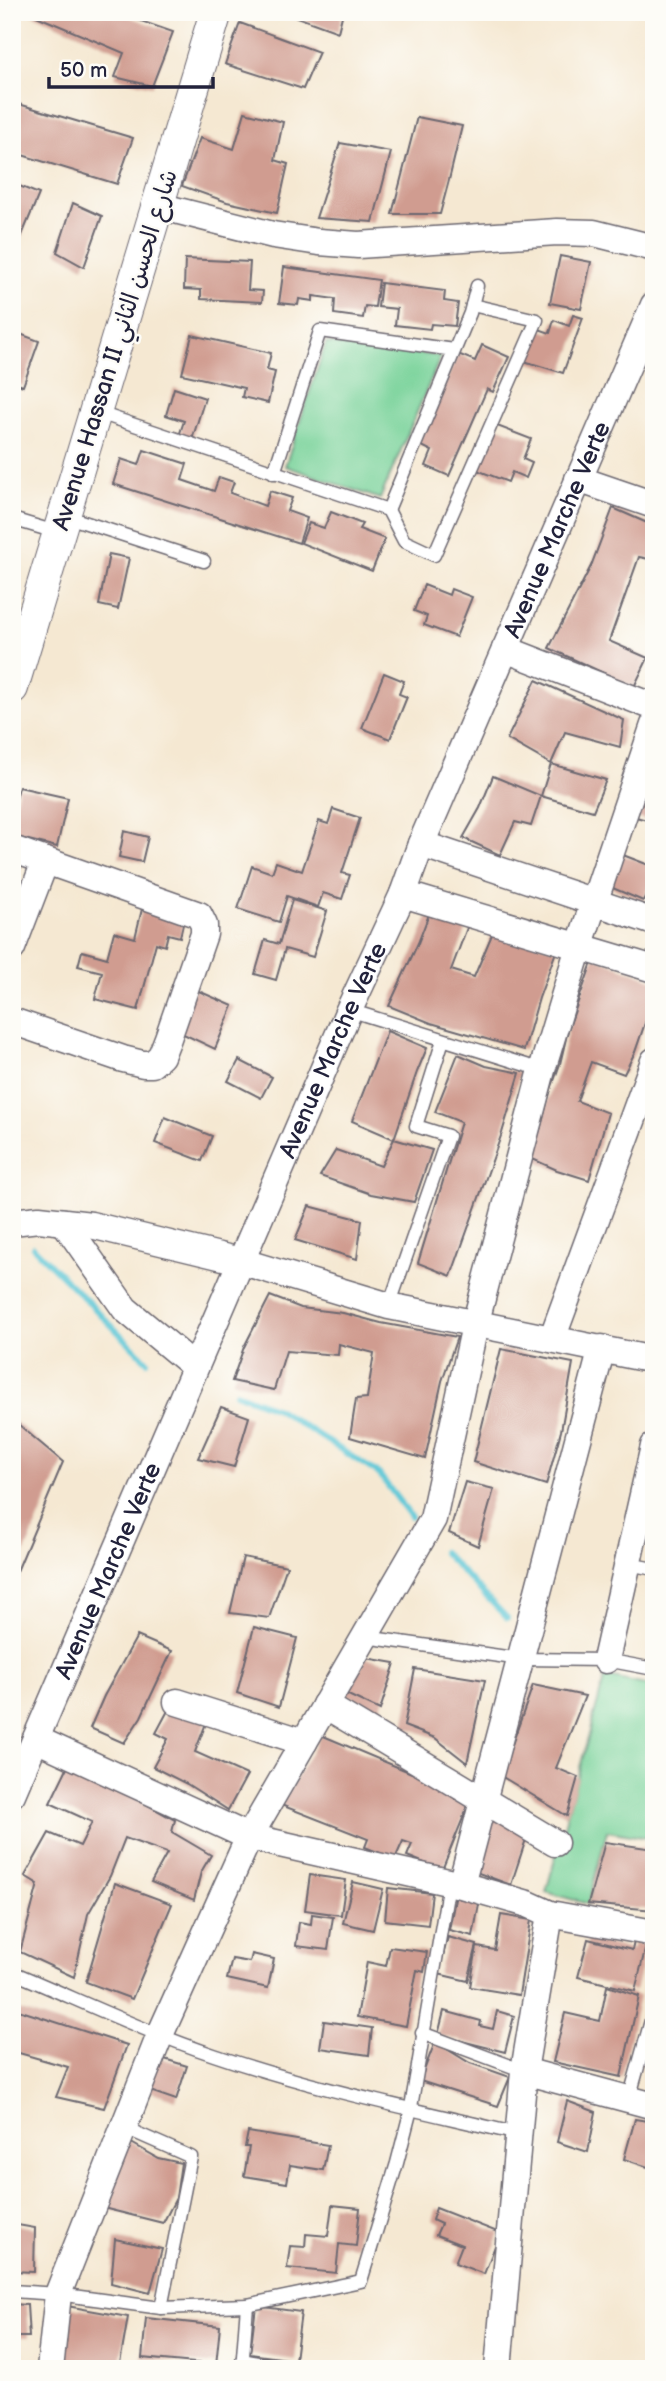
<svg xmlns="http://www.w3.org/2000/svg" width="666" height="2381" viewBox="0 0 666 2381" font-family="'Balsamiq Sans','Playpen Sans Arabic',sans-serif">
<style>
.green{fill:#77d299;stroke:#4c7a6a;stroke-width:2}
.lines{fill:none;stroke-linecap:round;stroke-linejoin:round}
.stream{stroke:#5bc6d5;stroke-width:6}
.building{fill:#d09c90}
.service-casing{stroke:#6c6770;stroke-width:15}
.minor-casing{stroke:#6c6770;stroke-width:29}
.tertiary-casing{stroke:#6c6770;stroke-width:34}
.service{stroke:#fff;stroke-width:12}
.minor{stroke:#fff;stroke-width:26}
.tertiary{stroke:#fff;stroke-width:32}
.labels{text-anchor:middle;dominant-baseline:central;stroke-width:5;stroke-linejoin:round;paint-order:stroke}
.street-label{font-size:24px;fill:#22223b;stroke:#fdfcf7}
</style>
<rect width="100%" height="100%" fill="#fdfcf7"/>
<filter id="ink" filterUnits="userSpaceOnUse"><feTurbulence type="fractalNoise" baseFrequency=".0143" numOctaves="2"/><feDisplacementMap in="SourceGraphic" scale="14" xChannelSelector="R" yChannelSelector="G"/><feConvolveMatrix kernelMatrix="1 2 1 2 8 2 1 2 1" color-interpolation-filters="sRGB"/></filter>
<filter id="wash" filterUnits="userSpaceOnUse"><feTurbulence type="fractalNoise" baseFrequency=".00686" numOctaves="4" result="noise"/><feDisplacementMap in="SourceGraphic" scale="28" xChannelSelector="R" yChannelSelector="G"/><feGaussianBlur stdDeviation="1.57" result="paint"/><feColorMatrix in="noise" values="0 0 0 0 0 0 0 0 0 0 0 0 0 0 0 0 0 1.4 0 .05"/><feComposite in="paint" operator="in"/></filter>
<g filter="url(#wash)">
<rect width="100%" height="100%" fill="#f5e8d2"/>
<g class="green">
<polygon points="326,343 441,356 380,499 285,466"/>
<polygon points="605,1676 654,1687 654,1839 607,1831 588,1904 546,1892"/>
</g>
<g class="lines">
<g class="stream">
<polyline points="33,1247 147,1361"/>
<polyline points="236,1393 277,1409 379,1474 411,1517"/>
<polyline points="443,1552 507,1618"/>
</g>
</g>
<g id="blocks">
<g class="building">
<polygon points="27,12 115,12 173,32 152,86 115,77 124,53"/>
<polygon points="283,12 343,12 338,32"/>
<polygon points="240,23 319,52 303,89 225,64"/>
<polygon points="12,102 133,138 117,184 12,152"/>
<polygon points="245,112 283,122 275,160 288,164 277,213 227,202 182,186 200,138 234,149"/>
<polygon points="417,117 462,126 449,180 440,214 392,214"/>
<polygon points="340,143 391,152 373,222 316,218"/>
<polygon points="12,183 39,194 20,240 12,238"/>
<polygon points="73,203 102,216 84,267 57,252"/>
<polygon points="560,256 591,262 581,309 550,303"/>
<polygon points="185,259 250,262 248,290 263,291 262,302 201,299 201,290 184,289"/>
<polygon points="284,267 379,280 375,307 365,306 363,318 334,314 335,299 313,296 313,301 299,299 298,305 279,303"/>
<polygon points="381,283 445,291 444,301 458,303 455,326 431,324 430,329 395,325 397,309 378,307"/>
<polygon points="573,315 583,318 563,373 524,361 536,328 550,333 554,320 569,326"/>
<polygon points="12,331 39,341 23,386 12,382"/>
<polygon points="192,335 271,353 267,370 275,372 268,403 242,397 244,388 182,374"/>
<polygon points="482,345 509,357 493,392 487,389 449,476 426,466 432,451 418,444 458,354 475,361"/>
<polygon points="174,388 205,398 192,440 179,436 184,421 166,415"/>
<polygon points="492,424 531,439 523,459 532,463 526,478 512,472 508,482 474,469"/>
<polygon points="144,450 187,464 182,480 214,491 219,477 234,482 230,493 265,506 270,491 292,498 287,511 307,518 299,543 113,484 121,459 139,465"/>
<polygon points="613,508 654,526 654,560 639,557 609,641 648,658 634,687 549,648 591,566"/>
<polygon points="331,512 362,524 359,529 385,539 372,571 301,543 309,523 324,528"/>
<polygon points="109,554 129,558 118,609 99,605"/>
<polygon points="424,585 449,595 451,589 472,597 456,637 424,625 427,616 414,611"/>
<polygon points="384,673 404,681 399,694 407,697 390,739 362,728"/>
<polygon points="536,680 624,720 620,747 565,732 551,764 507,739"/>
<polygon points="551,764 606,780 593,811 541,796"/>
<polygon points="654,775 654,822 636,817"/>
<polygon points="493,776 541,796 531,826 515,822 500,855 463,838 480,808"/>
<polygon points="19,787 68,798 57,847 12,836 12,814"/>
<polygon points="333,809 360,818 342,873 350,875 342,899 323,893 318,907 287,896 279,922 238,909 252,866 272,873 276,862 302,871 319,821 328,824"/>
<polygon points="124,831 148,837 142,862 119,857"/>
<polygon points="623,855 654,867 654,879 643,901 608,886"/>
<polygon points="292,900 327,911 313,957 285,949 276,980 255,974 265,940 279,944"/>
<polygon points="142,909 184,920 180,937 168,934 165,946 156,943 138,1010 95,999 102,972 78,966 82,951 107,958 114,932 135,938"/>
<polygon points="431,909 468,925 451,970 474,977 493,932 557,949 539,998 524,1050 431,1023 389,1006 418,943"/>
<polygon points="594,957 654,980 654,997 635,1052 624,1074 591,1062 577,1101 608,1113 589,1180 557,1170 528,1157 540,1130 549,1095 560,1064 568,1030"/>
<polygon points="194,989 233,1006 215,1049 175,1030"/>
<polygon points="387,1031 427,1048 417,1072 394,1139 432,1150 414,1202 371,1194 320,1176 336,1150 381,1166 394,1139 352,1121"/>
<polygon points="458,1054 486,1066 520,1073 502,1133 451,1276 418,1263 461,1122 435,1112"/>
<polygon points="239,1060 272,1077 261,1098 228,1081"/>
<polygon points="165,1117 212,1136 202,1161 155,1143"/>
<polygon points="309,1206 362,1220 357,1259 295,1240"/>
<polygon points="270,1296 301,1308 343,1313 381,1323 457,1337 442,1381 425,1459 350,1437 356,1399 367,1398 374,1353 339,1344 338,1355 286,1351 274,1390 232,1381 244,1347"/>
<polygon points="501,1349 573,1363 561,1431 546,1485 473,1462"/>
<polygon points="221,1407 249,1417 234,1467 198,1458"/>
<polygon points="12,1419 63,1462 12,1583"/>
<polygon points="465,1482 494,1489 478,1546 449,1533"/>
<polygon points="243,1557 287,1566 269,1618 230,1613"/>
<polygon points="254,1627 297,1638 279,1707 237,1693"/>
<polygon points="137,1636 172,1651 141,1717 124,1743 90,1728 104,1696"/>
<polygon points="366,1658 395,1663 380,1710 346,1694"/>
<polygon points="415,1669 485,1680 467,1763 435,1738 404,1726"/>
<polygon points="533,1685 585,1696 556,1768 578,1777 567,1816 501,1776"/>
<polygon points="171,1705 208,1718 195,1752 247,1775 228,1810 187,1784 153,1767 168,1739 156,1733"/>
<polygon points="321,1735 471,1798 442,1870 407,1856 412,1844 403,1841 395,1859 365,1847 368,1839 281,1805"/>
<polygon points="70,1762 175,1820 172,1832 211,1855 201,1872 194,1900 151,1882 167,1853 125,1838 110,1876 88,1914 74,1977 20,1952 38,1884 25,1876 49,1833 80,1846 92,1822 50,1803"/>
<polygon points="494,1814 528,1833 511,1885 473,1871"/>
<polygon points="605,1842 654,1849 654,1910 588,1904"/>
<polygon points="310,1875 346,1880 341,1915 305,1910"/>
<polygon points="353,1882 383,1889 373,1930 343,1923"/>
<polygon points="115,1883 172,1904 132,1999 86,1982"/>
<polygon points="388,1888 432,1893 428,1925 385,1920"/>
<polygon points="456,1894 480,1899 473,1936 449,1930"/>
<polygon points="312,1914 333,1917 328,1950 296,1946 299,1922 311,1924"/>
<polygon points="501,1915 531,1920 519,1995 470,1987 477,1947 495,1950"/>
<polygon points="448,1937 477,1945 468,1981 438,1974"/>
<polygon points="588,1939 632,1950 634,1942 646,1946 635,1991 578,1977"/>
<polygon points="390,1947 427,1952 424,1972 417,1970 406,2026 357,2017 367,1962 386,1966"/>
<polygon points="252,1954 274,1959 268,1988 227,1979 232,1959 250,1962"/>
<polygon points="607,1986 639,1996 621,2077 553,2062 565,2013 600,2021"/>
<polygon points="12,2008 127,2045 104,2108 56,2097 68,2067 12,2051"/>
<polygon points="444,2011 481,2021 480,2026 493,2029 497,2011 514,2016 505,2052 438,2035"/>
<polygon points="324,2021 372,2028 369,2055 320,2048"/>
<polygon points="435,2042 470,2063 510,2077 498,2106 420,2081"/>
<polygon points="158,2057 187,2066 176,2100 144,2089"/>
<polygon points="567,2101 596,2112 588,2152 557,2142"/>
<polygon points="635,2119 654,2122 654,2169 624,2159"/>
<polygon points="248,2132 328,2145 323,2170 290,2165 287,2183 244,2176 249,2147 245,2147"/>
<polygon points="126,2140 158,2158 181,2163 176,2198 163,2223 103,2208"/>
<polygon points="332,2205 360,2208 356,2246 339,2244 336,2273 287,2268 290,2246 305,2247 306,2234 328,2236"/>
<polygon points="436,2208 500,2233 484,2274 455,2263 462,2245 436,2235 441,2224 432,2220"/>
<polygon points="12,2224 35,2228 34,2272 12,2271"/>
<polygon points="115,2239 162,2249 150,2293 111,2283"/>
<polygon points="12,2304 27,2305 29,2337 12,2337"/>
<polygon points="67,2306 128,2317 119,2369 57,2369"/>
<polygon points="256,2306 301,2312 295,2360 250,2354"/>
<polygon points="146,2318 220,2326 216,2365 142,2358"/>
</g>
</g>
</g>
<g filter="url(#ink)">
<use href="#blocks" fill-opacity="0" stroke="#6c6770" stroke-width="2"/>
<g class="lines">
<g class="service-casing">
<g id="service">
<polyline points="96,412 388,510 404,541 434,555 537,320 472,305"/>
<polyline points="274,473 320,331 454,350"/>
<polyline points="388,510 470,313 477,286"/>
<polyline points="65,516 204,561"/>
<polyline points="12,519 59,533"/>
<polyline points="349,1010 542,1070"/>
<polyline points="389,1306 448,1136 416,1126 443,1040"/>
<polyline points="628,1564 654,1569"/>
<polyline points="365,1637 521,1659 606,1660 654,1669"/>
<path d="M12 1972C79 2000 145 2032 214 2055 313 2089 417 2110 518 2134"/>
<polyline points="422,2033 524,2071"/>
<polyline points="629,2099 654,2010"/>
<polyline points="123,2127 191,2157 161,2308"/>
<polyline points="12,2291 58,2294 161,2308 247,2305 361,2281 397,2163 410,2113 449,1883"/>
<polyline points="242,2360 291,2369"/>
<polyline points="242,2369 247,2305"/>
</g>
</g>
<g class="minor-casing">
<g id="minor">
<polyline points="159,206 273,235 319,242 358,245 557,232 594,233 654,248"/>
<polyline points="578,479 654,505"/>
<polyline points="505,649 654,707"/>
<polyline points="421,844 654,922"/>
<polyline points="12,849 199,915 204,925 204,934 168,1038 161,1056 152,1064 143,1064 123,1059 12,1021"/>
<polyline points="403,894 654,969"/>
<polyline points="12,948 45,862"/>
<polyline points="12,1222 39,1219 91,1225 240,1261 389,1306 654,1360"/>
<polyline points="64,1222 125,1309 195,1367"/>
<polyline points="552,1339 654,1061"/>
<polyline points="606,1660 654,1446"/>
<polyline points="177,1702 304,1742"/>
<polyline points="325,1705 555,1843"/>
<polyline points="36,1739 249,1837 461,1885 528,1904 550,1914 654,1933"/>
<path id="s1" d="M12 1794 349 1010 403 894 421 844 654 305"/>
<polyline points="461,1885 602,1348"/>
<polyline points="524,2071 550,1914"/>
<polyline points="50,2369 58,2294 160,2035 249,1837 433,1519 475,1325 542,1070 579,947 654,725"/>
<polyline points="498,2369 524,2071 654,2106"/>
</g>
</g>
<g class="tertiary-casing">
<polyline id="tertiary" points="12,688 216,12"/>
</g>
<use href="#service" class="service"/>
<use href="#minor" class="minor"/>
<use href="#tertiary" class="tertiary"/>
</g>
</g>
<g class="labels">
<g class="street-label">
<text transform="translate(115 350) rotate(-73)">Avenue Hassan II شارع الحسن الثاني</text>
<text stroke="none"><textPath href="#s1" startOffset="1377">Avenue Marche Verte</textPath></text>
<text stroke="none"><textPath href="#s1" startOffset="810">Avenue Marche Verte</textPath></text>
<text stroke="none"><textPath href="#s1" startOffset="243">Avenue Marche Verte</textPath></text>
</g>
</g>
<rect width="666" height="2381" fill="none" stroke="#fdfcf7" stroke-width="42"/>
<path d="M49 77v10h164v-10" fill="none" stroke="#22223b" stroke-width="3.5"/>
<text x="60" y="77" font-size="21" fill="#22223b" stroke="#fdfcf7" stroke-width="5" paint-order="stroke">50 m</text>
</svg>
